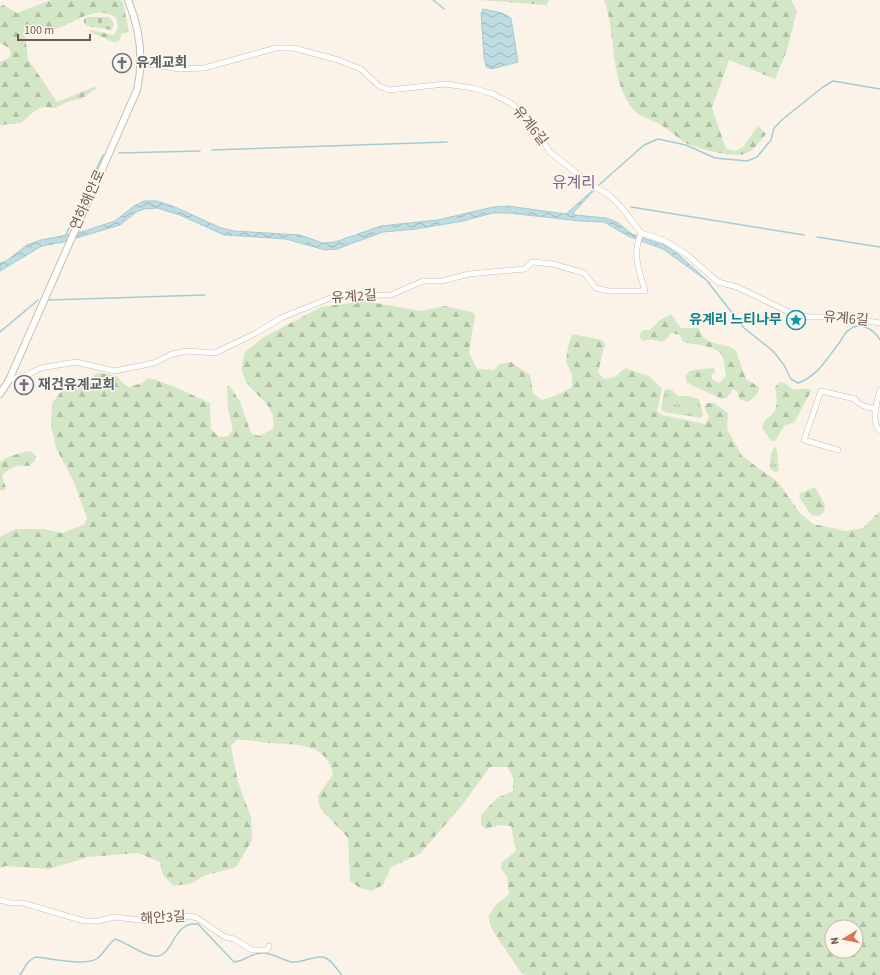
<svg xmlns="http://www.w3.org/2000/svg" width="880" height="975" viewBox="0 0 880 975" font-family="'Source Sans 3','Noto Sans KR',sans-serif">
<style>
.grass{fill:url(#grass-tufts)}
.forest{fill:url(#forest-firs);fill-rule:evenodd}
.cemetery{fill:url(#cemetery-stones)}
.water{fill:url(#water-waves);stroke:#a4ccd4}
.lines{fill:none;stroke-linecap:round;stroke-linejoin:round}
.stream{stroke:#a4ccd4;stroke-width:1.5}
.minor-casing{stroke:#ccbbae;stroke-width:6}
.tertiary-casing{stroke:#ccbbae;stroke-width:8}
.minor{stroke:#fff;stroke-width:5}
.tertiary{stroke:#fff;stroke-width:6}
.labels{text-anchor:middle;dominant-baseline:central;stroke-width:3;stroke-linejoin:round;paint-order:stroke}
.worship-label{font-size:14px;font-weight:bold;fill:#5b616d;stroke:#fef7ed;text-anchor:start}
.street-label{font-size:14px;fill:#725b4e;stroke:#fef7ed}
.culture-label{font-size:14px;font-weight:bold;fill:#0d838f;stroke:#fef7ed;text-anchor:end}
.quarter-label{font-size:16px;fill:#81668e;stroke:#fef7ed}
</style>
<defs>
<pattern id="grass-tufts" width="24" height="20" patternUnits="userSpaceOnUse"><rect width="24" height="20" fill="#d3e7c7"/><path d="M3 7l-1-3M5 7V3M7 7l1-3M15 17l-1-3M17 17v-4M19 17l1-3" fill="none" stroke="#b0bea4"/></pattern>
<pattern id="forest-firs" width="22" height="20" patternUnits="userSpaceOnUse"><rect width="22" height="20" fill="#d3e7c7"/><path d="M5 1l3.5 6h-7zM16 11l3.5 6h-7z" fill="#b0bea4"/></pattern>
<pattern id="cemetery-stones" width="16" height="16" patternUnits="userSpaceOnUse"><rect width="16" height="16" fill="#d3e7c7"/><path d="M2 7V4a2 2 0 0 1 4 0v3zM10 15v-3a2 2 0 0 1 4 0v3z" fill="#b0bea4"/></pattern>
<pattern id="water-waves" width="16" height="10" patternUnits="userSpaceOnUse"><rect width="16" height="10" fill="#bddde3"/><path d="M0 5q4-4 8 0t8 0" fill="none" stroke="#9eb6ba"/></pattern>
</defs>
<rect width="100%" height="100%" fill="#fbf3e7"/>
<g class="grass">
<polygon points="667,389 672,390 678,396 687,396 699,399 703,415 701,418 665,412 661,410 664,391"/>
<path d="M775 447 777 450 779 471 775 472 771 470C769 464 770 452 775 447Z"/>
</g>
<g class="forest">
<path d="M51 0H120L123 2 129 32 122 33 119 41 113 42 90 32 91 30 114 35 118 27 116 18C94 3 73 25 53 30 44 33 34 33 25 35L28 59 57 102 94 87 97 88 81 99 70 101 55 108 42 107 33 112 21 123 0 125V62L9 58 11 53 9 48 0 43V6L3 5 17 13Z"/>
<polygon points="479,0 549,0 547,5"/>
<path d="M604 0H791L797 11 787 50 775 79 729 60 712 108 726 149 735 151 743 147 758 126 766 134C760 141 755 149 747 153 736 159 700 149 688 144 678 139 670 130 661 125 653 120 637 116 632 108 608 75 617 34 604 0Z"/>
<path d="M365 301 421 311 445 306 472 312 475 315 469 352 477 369 494 370 500 364 511 362 530 375 533 393 542 400 557 395 572 387V375L566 362 568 346 572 334 602 340 605 344 598 372 604 379 615 377 625 368 649 376 662 389 657 411 662 415 705 424 709 417 704 407 707 403H714L728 413 727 429 742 456 778 482 800 513 813 524 846 531 863 528 880 511V975H525L520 971 493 931 488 917 495 906 509 894 507 877 501 868 502 862 516 851 511 826 499 825 486 829 481 825V815L497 798 513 791V778L508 767H490L463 804 420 854 391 867 383 885 372 891 360 888 350 881 348 838 320 808 318 796 333 774C326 742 296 745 270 743 258 742 248 739 236 740L231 746 238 782 251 817 252 840 236 867 203 876 193 883 174 886 163 875 160 862 138 853 88 857 49 869 6 866 0 868V537L15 529H43L62 533 85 524 87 518 73 480 56 448 51 425 52 403 61 392 91 382 94 375 100 373 117 376 123 383 129 387 142 383 148 378 153 379 175 387 210 403 211 429 219 437 228 436 233 430 228 409 227 386H230L240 402 251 433 259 436 273 429C273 426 274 420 273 417 268 397 242 389 242 367 242 362 244 356 245 352L264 337 321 307ZM832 927H856V951H832Z"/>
<path d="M671 314 681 328H699C704 349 726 341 736 351L746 379 759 387C759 394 753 399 748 402L739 399 737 391 733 389 727 398 721 399C710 392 698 390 687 382L685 377 688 372 694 370 714 368 715 371 712 375V379L719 383 726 376C724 370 725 363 723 357 718 344 693 346 682 341L680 335 671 333C661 350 656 335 643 341L639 336 643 330H650L660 320Z"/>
<path d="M780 382 785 383C794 393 799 388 810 389L811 391 794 423 785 425 775 441H771L762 427C764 419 769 418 774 412 779 404 776 395 775 387Z"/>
<path d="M27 451 32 452 36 457 35 461 29 466C18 465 8 466 2 477L6 488 2 491 0 489V462L8 457Z"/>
<polygon points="815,487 825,505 824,512 819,516 811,515 801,500 799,494"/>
</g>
<polygon class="cemetery" points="88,17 109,17 114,23 112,30 87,26 84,23 84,19"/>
<g class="water">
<polygon points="483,9 502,13 511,18 518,62 491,69 486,67 484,57 481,14"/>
<polygon points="601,183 573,213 575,215 606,218 617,222 632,234 664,245 678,254 710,283 663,249 628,236 604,222 580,221 509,213 493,213 463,221 416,229 383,232 337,249 325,250 286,239 224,235 180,215 157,208 144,209 136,212 120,225 63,242 42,246 0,271 0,263 6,261 27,245 41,240 81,232 115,221 134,206 144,201 157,201 175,207 221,228 234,231 300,235 323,243 335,242 381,226 438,220 493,207 508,206 566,214"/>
</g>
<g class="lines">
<g class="stream">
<polyline points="433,0 444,9"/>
<polyline points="212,150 447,142"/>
<polyline points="119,153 200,151"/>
<polyline points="600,184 644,145 658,139 686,145 715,158 747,161 757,157 771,140 774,128 783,119 823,87 833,81 880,89"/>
<polyline points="631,207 804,235"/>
<polyline points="65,237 103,155"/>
<polyline points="817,237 880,247"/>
<path d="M708 282 744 328 773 351 784 365 791 379 798 383C817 377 828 357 840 342 842 338 845 332 849 330 860 321 874 329 880 340"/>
<polyline points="49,300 205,295"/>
<polyline points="0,332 38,300"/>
<path d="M20 975 28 962 35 957C49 958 87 967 98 958 104 952 108 945 115 939 128 943 140 954 153 956 174 960 171 921 198 924L234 962C244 961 247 956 256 954 270 950 280 960 292 962 302 963 312 956 322 957 330 957 337 970 342 975"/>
</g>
<g class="minor-casing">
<g id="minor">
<polyline points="141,63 180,69 204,68 276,48 294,48 338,60 361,69 379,86 389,90 445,84 473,88 493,94 512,104 534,127 550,152 590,184 609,195 622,208 641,233 663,240 686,254 718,282 737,287 793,314 810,317 842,317 880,323"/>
<path d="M9 380 29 374 41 368 76 362 114 371 154 363 172 354 187 351 215 353 256 333 283 317 335 296 391 295 423 281H442L469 274 525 269 532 262 553 264 584 273 596 288 609 291H645C639 271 632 254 641 233"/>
<path d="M880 390C877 402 870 421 880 431"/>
<path d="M838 450 804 440 821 391 855 399C859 406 868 407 876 409"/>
<polyline points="0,900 10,903 23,903 84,921 98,921 114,917 149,921 190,916 197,918 225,937 234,939 252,950 267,950 269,946"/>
</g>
</g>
<g class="tertiary-casing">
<path id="tertiary" d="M0 394 9 380 137 90C144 59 140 29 128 0"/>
</g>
<use href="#minor" class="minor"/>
<use href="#tertiary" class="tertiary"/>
</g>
<defs>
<g id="church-ring" transform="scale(1)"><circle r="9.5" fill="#fef7ed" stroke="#6b7280" stroke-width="1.5"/><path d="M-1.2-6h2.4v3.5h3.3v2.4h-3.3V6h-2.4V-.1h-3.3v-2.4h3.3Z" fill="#6b7280"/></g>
<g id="sight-ring" transform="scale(1)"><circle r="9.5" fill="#fef7ed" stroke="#0f9aa8" stroke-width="1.5"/><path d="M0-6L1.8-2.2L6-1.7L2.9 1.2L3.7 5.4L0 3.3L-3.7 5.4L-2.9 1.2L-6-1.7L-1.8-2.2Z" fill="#0f9aa8"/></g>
</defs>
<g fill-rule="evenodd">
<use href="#church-ring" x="122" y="63"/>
<use href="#sight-ring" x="796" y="320"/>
<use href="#church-ring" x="24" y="385"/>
</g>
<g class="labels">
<g class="worship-label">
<text x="136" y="63">유계교회</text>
<text x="38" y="385">재건유계교회</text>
</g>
<g class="street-label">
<text transform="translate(530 126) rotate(51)">유계6길</text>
<text transform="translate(88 200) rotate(-66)">연하해안로</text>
<text transform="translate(354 297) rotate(-4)">유계2길</text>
<text transform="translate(846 319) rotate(5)">유계6길</text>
<text transform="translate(163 918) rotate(-3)">해안3길</text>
</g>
<g class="culture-label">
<text x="782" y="320">유계리 느티나무</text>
</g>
<g class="quarter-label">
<text x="574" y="183">유계리</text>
</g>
</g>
<g transform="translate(844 939) rotate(260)"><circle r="19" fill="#fef7ed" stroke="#c6b9ad"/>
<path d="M0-3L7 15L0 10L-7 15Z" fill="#da7557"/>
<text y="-6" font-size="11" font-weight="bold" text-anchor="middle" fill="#725b4e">N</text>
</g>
<path d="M18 34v6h72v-6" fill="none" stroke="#725b4e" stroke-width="2"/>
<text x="24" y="34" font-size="12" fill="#725b4e" stroke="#fef7ed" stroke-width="3" paint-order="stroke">100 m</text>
</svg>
